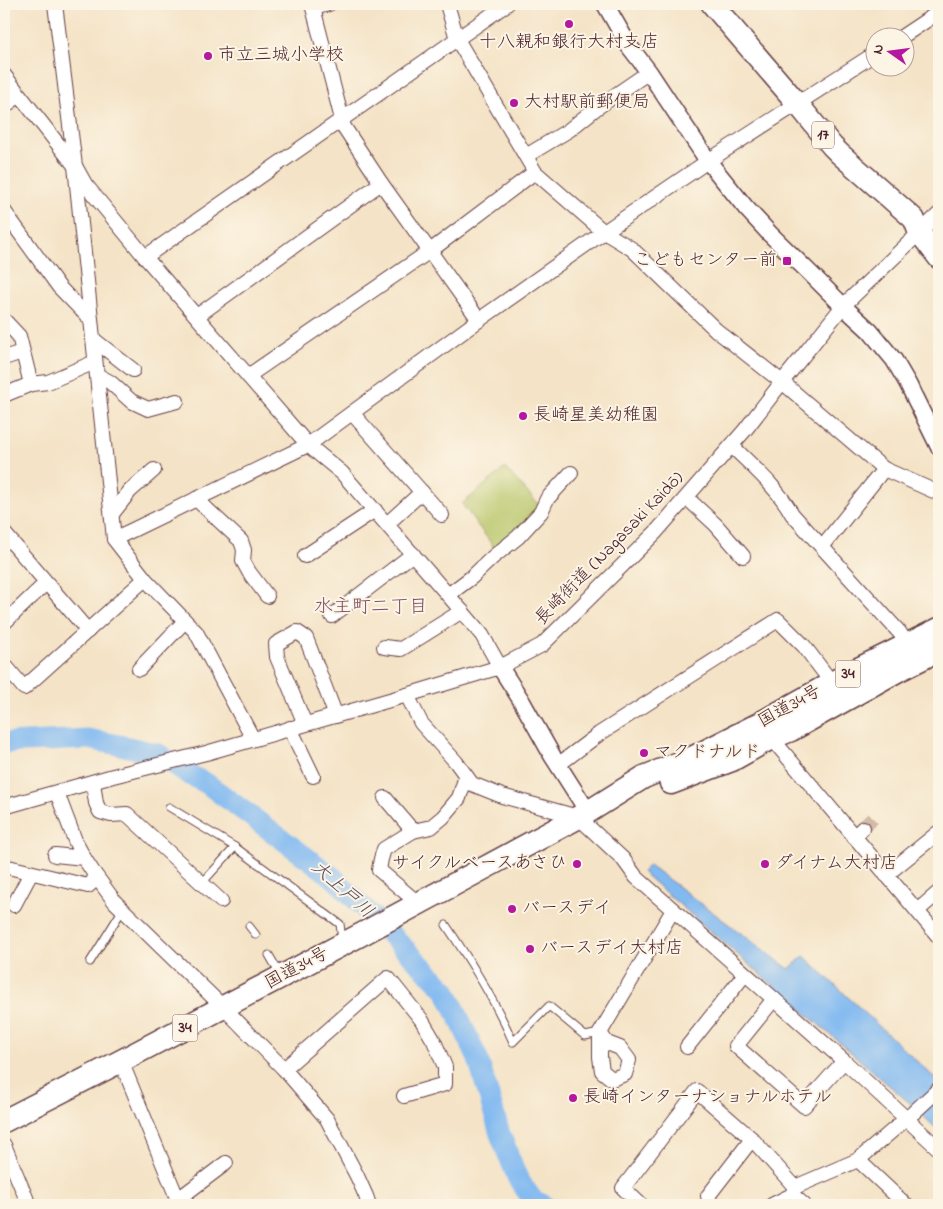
<svg xmlns="http://www.w3.org/2000/svg" width="943" height="1209" viewBox="0 0 943 1209" font-family="'Indie Flower','Klee One',sans-serif">
<style>
.green{fill:#b6c466;stroke:#807248}
.water{fill:#81b9f1;stroke:#666c8e}
.lines{fill:none;stroke-linecap:round;stroke-linejoin:round}
.river{stroke:#81b9f1;stroke-width:21}
.minor-tunnel{stroke:#d2bca7;stroke-width:14;stroke-dasharray:14 7;stroke-linecap:butt}
.service-casing{stroke:#643c42;stroke-width:9}
.minor-casing{stroke:#643c42;stroke-width:16}
.tertiary-casing{stroke:#643c42;stroke-width:19}
.primary-casing{stroke:#643c42;stroke-width:24}
.trunk-casing{stroke:#643c42;stroke-width:25}
.service{stroke:#fff;stroke-width:7}
.minor{stroke:#fff;stroke-width:14}
.tertiary{stroke:#fff;stroke-width:16}
.primary{stroke:#fff;stroke-width:21}
.trunk{stroke:#fff;stroke-width:22}
.poi-dot{fill:#b5179e;stroke:#fcf5e5;stroke-width:2}
.labels{text-anchor:middle;dominant-baseline:central;stroke-width:4;stroke-linejoin:round;paint-order:stroke}
.shield{fill:#fcf5e5;stroke:#7f5f63;stroke-width:1}
.shield-label{font-size:16px;font-weight:bold;fill:#4a1f2b}
.poi-label{font-size:18px;fill:#4a1f2b;stroke:#fcf5e5;text-anchor:start}
.street-label{font-size:18px;fill:#4a1f2b;stroke:#fcf5e5}
.neighbourhood-label{font-size:19px;fill:#7f4e66;stroke:#fcf5e5}
.water-label{font-size:19px;font-style:italic;fill:#5a4d66;stroke:#fcf5e5}
</style>
<rect width="100%" height="100%" fill="#fcf5e5"/>
<filter id="ink" filterUnits="userSpaceOnUse"><feTurbulence type="fractalNoise" baseFrequency=".02" numOctaves="2"/><feDisplacementMap in="SourceGraphic" scale="10" xChannelSelector="R" yChannelSelector="G"/><feConvolveMatrix kernelMatrix="1 2 1 2 8 2 1 2 1" color-interpolation-filters="sRGB"/></filter>
<filter id="wash" filterUnits="userSpaceOnUse"><feTurbulence type="fractalNoise" baseFrequency=".0096" numOctaves="4" result="noise"/><feDisplacementMap in="SourceGraphic" scale="20" xChannelSelector="R" yChannelSelector="G"/><feGaussianBlur stdDeviation="1.12" result="paint"/><feColorMatrix in="noise" values="0 0 0 0 0 0 0 0 0 0 0 0 0 0 0 0 0 1.4 0 .05"/><feComposite in="paint" operator="in"/></filter>
<g filter="url(#wash)">
<rect width="100%" height="100%" fill="#f4e3c6"/>
<polygon class="green" points="505,468 540,506 496,550 462,504"/>
<polygon class="water" points="649,865 789,969 804,956 939,1082 939,1131 906,1100 642,872"/>
<g class="lines">
<polyline class="river" points="4,743 88,739 124,746 159,754 189,775 206,783 333,877 446,990 478,1059 500,1134 518,1179 533,1200 544,1205"/>
</g>
</g>
<g filter="url(#ink)">
<g class="lines">
<polyline class="minor-tunnel" points="863,828 876,815"/>
<g class="service-casing">
<g id="service">
<polyline points="169,807 235,847"/>
<polyline points="202,883 235,847 340,924 342,940"/>
<path d="M446 925C471 962 495 1000 513 1042L549 1006 585 1036 600 1033"/>
<polyline points="249,926 256,935"/>
<polyline points="269,955 280,974"/>
<polyline points="90,962 123,909"/>
</g>
</g>
<g class="minor-casing">
<g id="minor">
<polyline points="55,4 75,166 114,539 145,579 196,632 253,739"/>
<polyline points="312,4 344,127 381,183 479,320"/>
<polyline points="447,4 457,39 535,172 604,232 632,249 716,330 782,382 884,469 936,492 939,491"/>
<polyline points="313,8 329,4"/>
<polyline points="900,38 939,12"/>
<polyline points="4,75 75,166 85,184 145,257 308,445 342,473 448,595 482,635 500,667"/>
<polyline points="4,107 19,95"/>
<polyline points="526,156 569,130 595,109 649,72"/>
<polyline points="4,211 59,287 91,320"/>
<polyline points="145,257 507,4"/>
<polyline points="197,316 381,183"/>
<polyline points="4,320 19,336 31,384"/>
<polyline points="93,339 133,370"/>
<polyline points="4,358 22,352"/>
<polyline points="97,375 110,382 131,401 148,409 177,401"/>
<polyline points="248,376 430,251 535,172"/>
<polyline points="4,395 31,384 48,382 95,362"/>
<polyline points="352,413 442,515"/>
<path d="M732 446C753 467 778 488 792 514L900 633 907 645"/>
<polyline points="687,498 716,525 743,556"/>
<polyline points="196,499 241,541 244,550 243,561 249,572 267,596"/>
<polyline points="112,514 130,491 154,470"/>
<polyline points="387,524 422,492"/>
<polyline points="4,533 88,631"/>
<polyline points="114,539 308,445 479,320 604,232 708,161 876,53"/>
<polyline points="822,547 884,469"/>
<polyline points="305,556 375,510"/>
<polyline points="448,595 472,577 493,557 518,537 541,512 547,499 571,473"/>
<polyline points="332,616 413,554"/>
<polyline points="4,623 46,583"/>
<polyline points="384,647 401,649 422,636 462,611"/>
<polyline points="4,664 24,688 145,579"/>
<polyline points="139,669 185,621"/>
<polyline points="407,695 421,723 456,762 472,784 502,796 578,817 623,859 636,877 844,1061 939,1149"/>
<polyline points="305,724 277,657 276,644 297,632 306,638 336,716"/>
<polyline points="290,728 313,776"/>
<polyline points="768,734 939,937"/>
<polyline points="558,765 599,734 778,620 804,646 832,683"/>
<polyline points="93,782 96,803 100,812 111,815 127,814 221,901"/>
<polyline points="57,793 76,843 84,858 93,872 115,902 223,1007 284,1069 327,1119 357,1176 366,1196 369,1205"/>
<polyline points="385,798 413,831"/>
<polyline points="4,807 113,776 206,753 407,695 500,667 542,645 656,532 745,430 782,382 843,306 939,214"/>
<polyline points="854,837 863,828"/>
<polyline points="55,855 84,858"/>
<polyline points="4,866 88,886 97,878"/>
<polyline points="886,875 939,832"/>
<polyline points="419,904 379,870 381,859 384,849 413,831 431,827 443,817 459,798 466,776"/>
<polyline points="14,905 31,873"/>
<polyline points="917,911 939,892"/>
<polyline points="774,999 736,1046 804,1106 844,1061"/>
<polyline points="600,1033 607,1043 620,1048 629,1060 625,1074 612,1079 602,1071 600,1057 600,1033 673,910"/>
<polyline points="687,1047 745,974"/>
<polyline points="121,1061 180,1205"/>
<polyline points="284,1069 388,978 421,1019 434,1041 445,1067 445,1084 404,1096"/>
<polyline points="4,1145 29,1205"/>
<polyline points="858,1160 906,1205"/>
<polyline points="792,1195 804,1205"/>
<polyline points="177,1200 226,1163"/>
<polyline points="641,1205 623,1188 697,1091 752,1139 795,1187"/>
<polyline points="711,1205 708,1196 752,1139"/>
<polyline points="772,1205 792,1195 795,1187 858,1160 913,1113 939,1089"/>
</g>
</g>
<g class="tertiary-casing">
<g id="tertiary">
<polyline points="605,4 629,46 649,72 708,161 746,208 770,234 816,279 843,306 870,331 894,360 908,384 939,447"/>
<polyline points="500,667 521,700 553,757 588,812"/>
</g>
</g>
<g class="primary-casing">
<polyline id="primary" points="712,4 797,103 832,146 840,154 914,219 919,232 939,258"/>
</g>
<g class="trunk-casing">
<g id="trunk">
<polyline points="671,783 732,760 771,738 791,730 897,671 939,650"/>
<polyline points="4,1121 121,1061 364,933 588,812 644,777 694,757 759,724 848,674 939,629"/>
</g>
</g>
<use href="#service" class="service"/>
<use href="#minor" class="minor"/>
<use href="#tertiary" class="tertiary"/>
<use href="#primary" class="primary"/>
<use href="#trunk" class="trunk"/>
</g>
</g>
<g class="poi-dot">
<circle cx="569" cy="24" r="5"/>
<circle cx="208" cy="56" r="5"/>
<circle cx="514" cy="103" r="5"/>
<rect x="782" y="256" width="10" height="10" rx="2.5"/>
<circle cx="523" cy="416" r="5"/>
<circle cx="644" cy="753" r="5"/>
<circle cx="577" cy="864" r="5"/>
<circle cx="765" cy="864" r="5"/>
<circle cx="512" cy="909" r="5"/>
<circle cx="530" cy="949" r="5"/>
<circle cx="573" cy="1098" r="5"/>
</g>
<g class="labels">
<g class="shield">
<rect x="812" y="121.5" width="22" height="27" rx="4"/>
<rect x="835.5" y="660.5" width="25" height="27" rx="4"/>
<rect x="172.5" y="1014.5" width="25" height="27" rx="4"/>
</g>
<g class="shield-label">
<text x="823" y="135">17</text>
<text x="848" y="674">34</text>
<text x="185" y="1028">34</text>
</g>
<g class="poi-label">
<text x="569" y="43" text-anchor="middle">十八親和銀行大村支店</text>
<text x="218" y="56">市立三城小学校</text>
<text x="524" y="103">大村駅前郵便局</text>
<text x="777" y="261" text-anchor="end">こどもセンター前</text>
<text x="533" y="416">長崎星美幼稚園</text>
<text x="654" y="753">マクドナルド</text>
<text x="567" y="864" text-anchor="end">サイクルベースあさひ</text>
<text x="775" y="864">ダイナム大村店</text>
<text x="522" y="909">バースデイ</text>
<text x="540" y="949">バースデイ大村店</text>
<text x="583" y="1098">長崎インターナショナルホテル</text>
</g>
<g class="street-label">
<text transform="translate(610 549) rotate(-46)">長崎街道 (Nagasaki Kaidō)</text>
<text transform="translate(790 707) rotate(-29)">国道34号</text>
<text transform="translate(297 969) rotate(-28)">国道34号</text>
</g>
<g class="neighbourhood-label">
<text x="371" y="607">水主町二丁目</text>
</g>
<g class="water-label">
<text transform="translate(342 890) rotate(42)">大上戸川</text>
</g>
</g>
<rect width="943" height="1209" fill="none" stroke="#fcf5e5" stroke-width="20"/>
<g transform="translate(890 52) rotate(284)"><circle r="24" fill="#fcf5e5" stroke="#b59f9b"/>
<path d="M0-4L9 19L0 12L-9 19Z" fill="#b5179e"/>
<text y="-8" font-size="14" font-weight="bold" text-anchor="middle" fill="#4a1f2b">N</text>
</g>
</svg>
